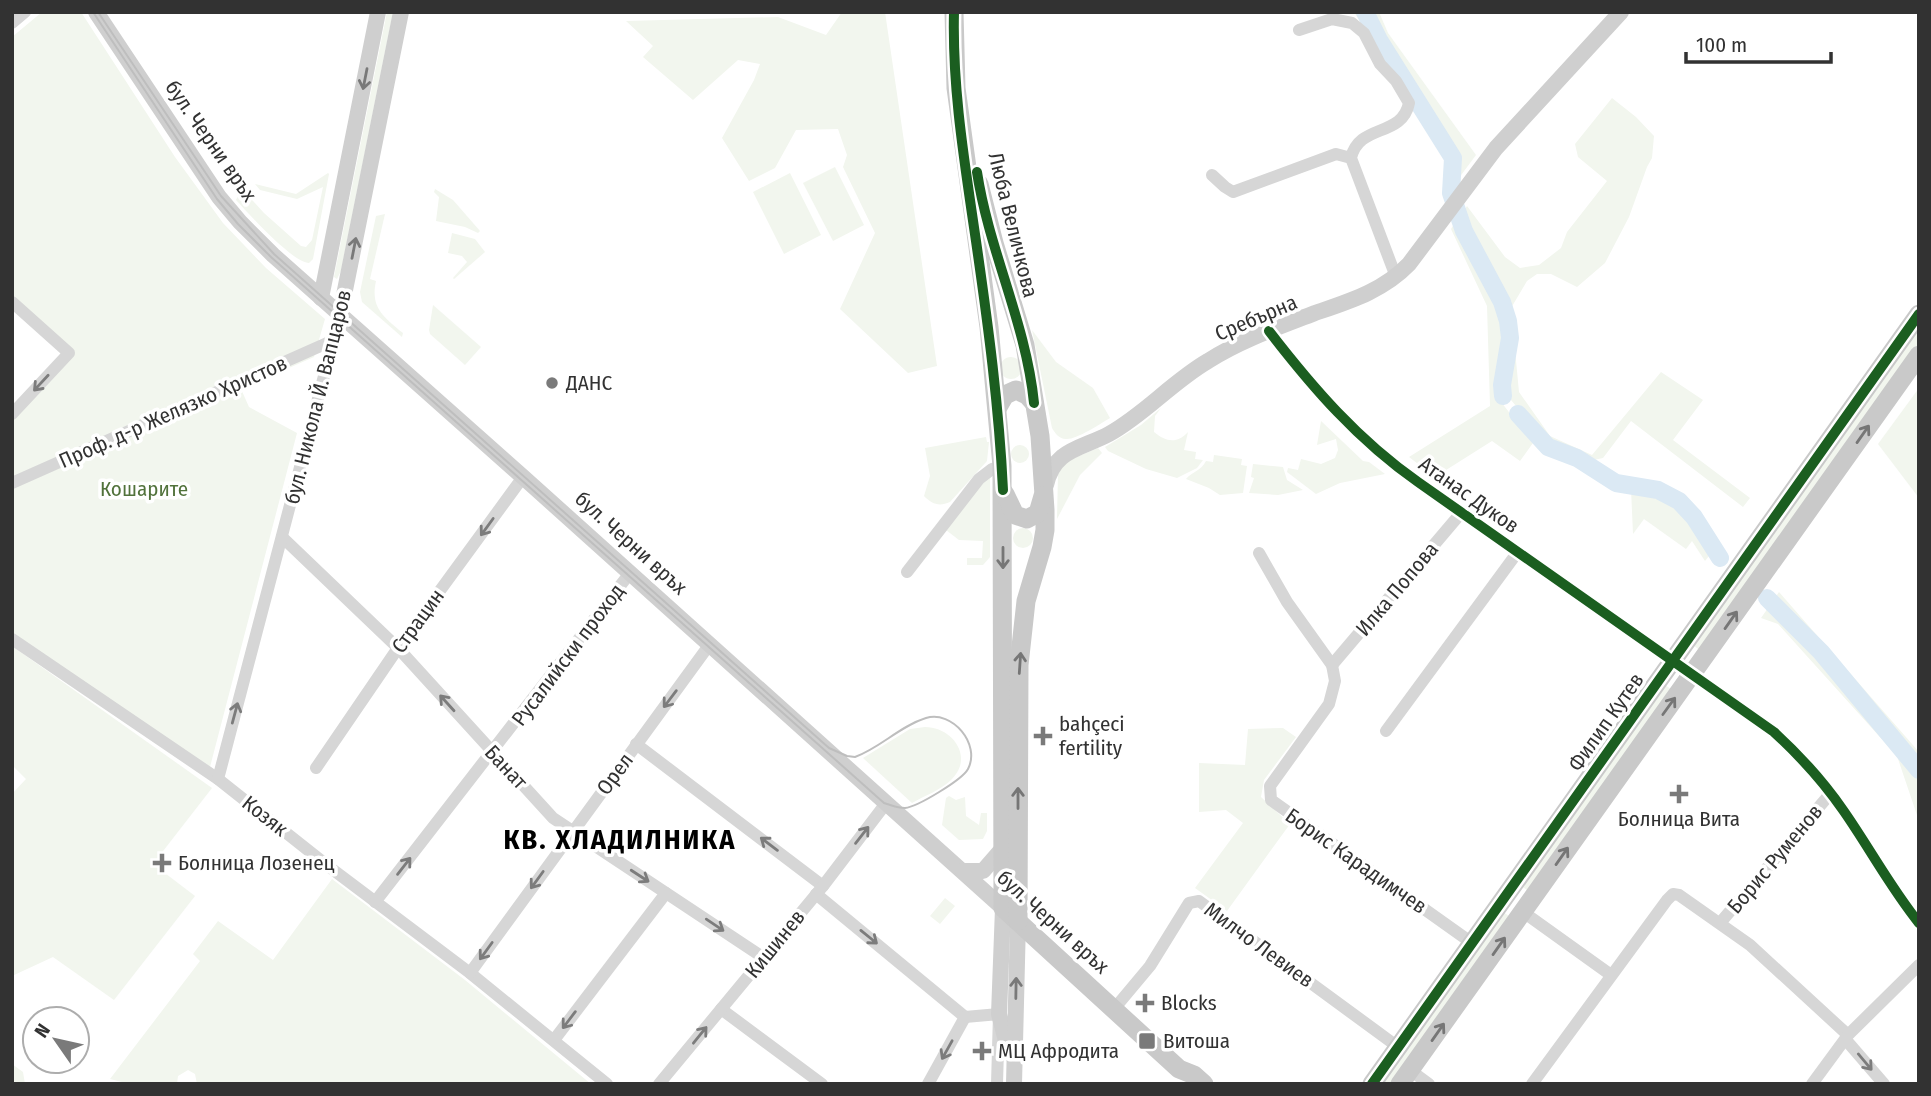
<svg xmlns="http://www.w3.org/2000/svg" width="1931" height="1096" viewBox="0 0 1931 1096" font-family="'Fira Sans Condensed',sans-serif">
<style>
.green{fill:#f2f6ee}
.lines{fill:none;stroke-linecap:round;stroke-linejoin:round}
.river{stroke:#dbe9f4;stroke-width:18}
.street{stroke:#d6d6d6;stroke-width:12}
.secondary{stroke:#cfcfcf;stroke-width:16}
.primary{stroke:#c9c9c9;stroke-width:19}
.tram{stroke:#bebebe;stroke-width:2}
.cycleway-casing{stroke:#fff;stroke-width:15}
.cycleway{stroke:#1b5e20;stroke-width:10}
.oneway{stroke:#797979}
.oneway2{stroke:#7c7c7c}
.oneway3{stroke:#767676}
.poi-dot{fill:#7a7a7a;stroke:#fff;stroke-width:2.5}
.labels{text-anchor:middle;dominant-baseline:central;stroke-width:7;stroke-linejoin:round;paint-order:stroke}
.street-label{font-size:21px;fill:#323232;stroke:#fff}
.poi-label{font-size:21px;fill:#323232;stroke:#fff;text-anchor:start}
.park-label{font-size:21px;fill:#51723b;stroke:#fff}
.district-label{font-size:28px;font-weight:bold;letter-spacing:2px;fill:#000;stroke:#fff}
</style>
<rect width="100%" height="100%" fill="#fff"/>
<g class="green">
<polygon points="42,12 81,12 175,157 223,223 266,268 325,319 314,357 241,389 249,407 297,433 210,767 12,635 12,419 73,354 12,299 12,37"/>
<polygon points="387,12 393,12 341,271 337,279 334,277"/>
<polygon points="842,12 885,12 937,366 908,373 840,309 875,233 843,167 847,155 838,129 796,130 775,168 749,181 722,138 754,80 760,64 738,60 693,100 643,57 653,46 626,21 778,17 826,35"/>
<polygon points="1354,12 1379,12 1388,33 1476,155 1447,194 1447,155"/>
<polygon points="1612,98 1636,117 1654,136 1652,158 1647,167 1629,217 1605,263 1577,287 1551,274 1537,274 1527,281 1511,308 1519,392 1550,436 1592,455 1661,372 1703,400 1673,440 1750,498 1743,507 1631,421 1603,458 1589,461 1547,443 1506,394 1504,381 1512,339 1510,316 1501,290 1462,214 1467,206 1505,257 1520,268 1539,265 1561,248 1567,232 1607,181 1578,157 1575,144"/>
<polygon points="835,167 864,225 833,241 803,183"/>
<path d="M328 173 329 174 313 259 309 263C293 263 248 213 236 200L239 194 245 192 264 213 301 246 306 247 312 240 323 187 297 199 260 190 255 184 296 194Z"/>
<polygon points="790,173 821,235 784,254 753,192"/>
<polygon points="435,189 453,200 480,231 478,233 465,227 436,221 439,197 434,192"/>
<path d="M385 214 370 279 376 281C370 308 384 317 403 333L402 337 362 302 360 292 376 216Z"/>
<polygon points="1456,221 1499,310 1504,335 1495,384 1498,398 1533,443 1520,461 1492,441 1435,477 1409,457 1490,406 1487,306 1451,229"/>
<polygon points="452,233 475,239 485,252 454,279 453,278 467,262 462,256 448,253"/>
<polygon points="433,305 481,347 465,365 430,334 429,330"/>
<polygon points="1919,329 1919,348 1702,652 1693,645"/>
<path d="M1032 330 1056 362 1093 388 1110 418C1100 424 1076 440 1066 439 1059 439 1055 433 1052 428Z"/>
<circle cx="1011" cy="368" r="11"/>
<polygon points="1919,388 1919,498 1878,444"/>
<path d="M1161 408 1155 416 1154 432C1166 442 1177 444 1188 432L1184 450 1196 452 1195 459 1203 460 1197 468 1177 478 1146 469 1108 451 1105 447 1141 425Z"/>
<polygon points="1321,421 1363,461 1369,462 1385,474 1340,483 1316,494 1287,472 1288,468 1298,470 1301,459 1321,464 1335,458 1338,450 1336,439 1317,445"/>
<path d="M986 437 987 442H989L987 461 950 502C939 507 932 504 924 496L930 476 925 448Z"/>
<circle cx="1020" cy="454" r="9"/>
<polygon points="1098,448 1102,453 1080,475 1057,519 1058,473 1065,462"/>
<path d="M1214 455 1242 459 1241 465 1247 466 1243 493 1220 495 1209 488 1186 479C1193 471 1201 471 1206 461L1213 462Z"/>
<polygon points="1253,464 1283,467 1287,480 1303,490 1278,495 1249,493 1254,478 1251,477"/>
<polygon points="990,473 990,557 983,565 967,565 967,558 982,558 983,541 959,540 946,530"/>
<path d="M1631 489C1677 492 1690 516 1712 552L1705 561 1692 541 1686 549 1644 519 1633 534Z"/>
<circle cx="1023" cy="538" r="10"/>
<polygon points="1779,592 1919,752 1919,821 1897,756 1778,624 1761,618"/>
<polygon points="12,646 212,788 153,864 195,896 114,1000 53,957 12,976 12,794 26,779 12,765"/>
<polygon points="1665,685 1674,691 1530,892 1521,886"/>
<path d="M925 727C952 727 975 757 951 780 941 790 924 796 912 803L863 758 910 729Z"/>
<polygon points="1283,728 1296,737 1264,780 1261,797 1290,824 1227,911 1195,888 1243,823 1226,810 1199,812 1199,763 1245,765 1248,729"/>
<polygon points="949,796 956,800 965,797 966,816 979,825 981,813 987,813 987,831 983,839 959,840 942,825 946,798"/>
<polygon points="332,879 465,980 591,1084 197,1084 195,1074 188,1070 178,1076 177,1084 130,1084 110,1079 200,961 193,954 218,921 273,960"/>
<polygon points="945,898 955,906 940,924 930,916"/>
<polygon points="1503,912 1512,918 1394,1084 1381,1084"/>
<polygon points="12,1064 23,1072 25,1084 12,1084"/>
</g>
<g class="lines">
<g class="river">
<polyline points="1365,12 1379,40 1453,158 1451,193 1464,231 1502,302 1508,321 1510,338 1502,385 1503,396"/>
<polyline points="1518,414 1548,447 1577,458 1616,483 1658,490 1679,501 1694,517 1720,558"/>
<polyline points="1767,598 1821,652 1919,770"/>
</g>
<g class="street">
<polyline points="12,23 25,12"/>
<path d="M1299 30 1332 19 1352 23 1364 33 1380 64 1396 81 1409 103C1402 138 1359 123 1351 158L1396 277"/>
<polyline points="1212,175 1225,187 1233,192 1336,154 1351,158"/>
<polyline points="12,302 69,353 12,414"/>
<path d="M1269 331C1313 388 1358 440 1418 482L1774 732C1799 755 1823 781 1843 810 1869 847 1890 887 1919 923"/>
<polyline points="12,483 334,340"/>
<polyline points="282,537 398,648 553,818 764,958"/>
<polyline points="1259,553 1287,602 1332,665 1335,681 1329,704 1270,786 1271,800 1472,943"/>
<polyline points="907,572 979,479 992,469 1002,466"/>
<polyline points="12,639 218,779 328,866 470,973 607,1084"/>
<polyline points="1332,665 1461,513"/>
<polyline points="1386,731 1517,553"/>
<polyline points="636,744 823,886"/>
<polyline points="316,768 398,648 523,477"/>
<polyline points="218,779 340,315"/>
<polyline points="816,894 965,1017"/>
<polyline points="375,902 630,573"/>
<polyline points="1523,912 1611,975"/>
<polyline points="1720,923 1830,794"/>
<polyline points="470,973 710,644"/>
<polyline points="721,1009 822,1084"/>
<polyline points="1114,1009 1150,966 1189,903 1199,901 1398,1047"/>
<polyline points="965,1017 999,1014 997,1084"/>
<polyline points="554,1040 666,893"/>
<polyline points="1846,1040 1884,1084"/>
<polyline points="1410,1070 1429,1084"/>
<polyline points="659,1084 823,886 887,802"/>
<polyline points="928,1084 965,1017"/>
<polyline points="1532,1084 1667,900 1673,894 1679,895 1750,945 1848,1035"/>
<polyline points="1812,1084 1848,1035 1919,965"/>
</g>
<g class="secondary">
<polyline points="96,12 219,197 240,222 273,255 523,477 1003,908 999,1014 1006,1041 1015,1056"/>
<polyline points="321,298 378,12"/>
<polyline points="340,315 401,12"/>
<path d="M1046 485C1054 449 1081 449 1109 434 1145 414 1172 382 1208 361 1241 340 1279 327 1315 313 1350 301 1383 291 1409 264L1496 148 1621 12"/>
<polyline points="963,871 983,871 1003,848"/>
<polyline points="1014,1084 1018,921"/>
</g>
<g class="primary">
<polyline points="954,12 956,88 989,327 1002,466 1003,908 1179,1069 1194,1075 1204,1084"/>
<polyline points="979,184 994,243 1025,345 1040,436 1045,510 1045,530 1042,547 1026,601 1019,665 1018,921"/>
<polyline points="998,407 1005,395 1016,390 1027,395 1034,403"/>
<polyline points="1005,494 1015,515 1027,519 1038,513 1043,496"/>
<polyline points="1372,1084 1919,314"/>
<polyline points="1400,1084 1919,355"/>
</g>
<path class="tram" d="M93 12 217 199 238 224 271 257 884 803C891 805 897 808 905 808 917 807 962 780 968 769 981 744 952 710 926 718 900 726 880 748 855 757L847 756 829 748 274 254 221 196 98 12"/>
<g class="cycleway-casing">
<g id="cycleway">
<path d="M954 12C952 89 965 165 976 241 988 324 999 406 1003 490"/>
<path d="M977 172C989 251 1026 323 1034 403"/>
<path d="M1269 331C1313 388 1358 440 1418 482L1774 732C1799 755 1823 781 1843 810 1869 847 1890 887 1919 923"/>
<polyline points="1372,1084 1919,314"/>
</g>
</g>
<use href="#cycleway" class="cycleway"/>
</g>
<defs><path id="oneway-shaft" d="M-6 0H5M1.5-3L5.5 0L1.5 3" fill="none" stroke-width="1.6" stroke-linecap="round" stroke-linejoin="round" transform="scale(1.75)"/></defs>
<g class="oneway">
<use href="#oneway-shaft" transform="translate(365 79) rotate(101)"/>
<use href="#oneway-shaft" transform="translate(354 248) rotate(-79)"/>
<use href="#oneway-shaft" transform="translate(1016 988) rotate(-89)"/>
</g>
<g class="oneway2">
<use href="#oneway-shaft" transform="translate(41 383) rotate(133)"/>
<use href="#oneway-shaft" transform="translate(487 527) rotate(126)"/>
<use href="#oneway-shaft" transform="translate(670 699) rotate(127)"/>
<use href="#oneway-shaft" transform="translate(447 703) rotate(-132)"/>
<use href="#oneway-shaft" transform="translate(235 713) rotate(-75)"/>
<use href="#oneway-shaft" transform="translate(862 835) rotate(-52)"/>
<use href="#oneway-shaft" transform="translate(769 844) rotate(-143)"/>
<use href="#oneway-shaft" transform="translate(404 866) rotate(-52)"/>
<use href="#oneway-shaft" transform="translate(640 876) rotate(33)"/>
<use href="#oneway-shaft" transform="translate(537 880) rotate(126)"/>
<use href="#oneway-shaft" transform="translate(715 925) rotate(34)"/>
<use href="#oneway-shaft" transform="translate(869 937) rotate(39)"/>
<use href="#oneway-shaft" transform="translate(486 951) rotate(126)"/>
<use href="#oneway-shaft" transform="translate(569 1020) rotate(127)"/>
<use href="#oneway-shaft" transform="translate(700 1035) rotate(-51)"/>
<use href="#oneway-shaft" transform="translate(947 1050) rotate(119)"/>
<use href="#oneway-shaft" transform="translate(1865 1062) rotate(50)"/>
</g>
<g class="oneway3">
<use href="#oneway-shaft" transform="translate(1863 434) rotate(-55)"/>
<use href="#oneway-shaft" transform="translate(1003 558) rotate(90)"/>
<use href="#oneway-shaft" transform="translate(1731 620) rotate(-55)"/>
<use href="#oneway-shaft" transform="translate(1020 663) rotate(-86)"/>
<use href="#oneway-shaft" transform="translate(1669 706) rotate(-54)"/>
<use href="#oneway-shaft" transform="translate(1018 798) rotate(-90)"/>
<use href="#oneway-shaft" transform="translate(1562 856) rotate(-55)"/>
<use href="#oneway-shaft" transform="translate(1499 946) rotate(-55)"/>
<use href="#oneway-shaft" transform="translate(1438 1032) rotate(-55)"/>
</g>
<g class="poi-dot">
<circle cx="552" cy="383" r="7"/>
<path d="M1039.5 725.5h7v7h7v7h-7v7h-7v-7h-7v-7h7z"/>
<path d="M1675.5 783.5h7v7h7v7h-7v7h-7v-7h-7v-7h7z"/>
<path d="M158.5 852.5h7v7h7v7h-7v7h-7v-7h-7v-7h7z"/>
<path d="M1141.5 992.5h7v7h7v7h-7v7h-7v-7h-7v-7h7z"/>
<rect x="1138" y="1032" width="18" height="18" rx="3.5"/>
<path d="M978.5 1040.5h7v7h7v7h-7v7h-7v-7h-7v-7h7z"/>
</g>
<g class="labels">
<g class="street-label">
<text transform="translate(211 141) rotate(55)">бул. Черни връх</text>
<text transform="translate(1013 225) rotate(76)">Люба Величкова</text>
<text transform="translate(1256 318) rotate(-23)">Сребърна</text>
<text transform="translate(318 397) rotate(-76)">бул. Никола Й. Вапцаров</text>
<text transform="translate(173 412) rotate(-24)">Проф. д-р Желязко Христов</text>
<text transform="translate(1469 495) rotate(35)">Атанас Дуков</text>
<text transform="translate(631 543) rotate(42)">бул. Черни връх</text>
<text transform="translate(1397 589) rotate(-50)">Илка Попова</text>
<text transform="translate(418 621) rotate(-54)">Страцин</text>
<text transform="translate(568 655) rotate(-53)">Русалийски проход</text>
<text transform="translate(1606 722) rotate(-55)">Филип Кутев</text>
<text transform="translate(506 767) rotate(47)">Банат</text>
<text transform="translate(615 774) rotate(-54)">Орел</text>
<text transform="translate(265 816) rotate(38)">Козяк</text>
<text transform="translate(1775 859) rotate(-50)">Борис Руменов</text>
<text transform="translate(1356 861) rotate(35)">Борис Карадимчев</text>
<text transform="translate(1053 922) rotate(42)">бул. Черни връх</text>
<text transform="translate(775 944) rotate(-51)">Кишинев</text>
<text transform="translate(1259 945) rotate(36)">Милчо Левиев</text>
</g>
<g class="poi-label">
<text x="566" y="383">ДАНС</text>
<text x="1059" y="724">bahçeci<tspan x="1059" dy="24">fertility</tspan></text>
<text x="1679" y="819" text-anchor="middle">Болница Вита</text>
<text x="178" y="863">Болница Лозенец</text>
<text x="1161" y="1003">Blocks</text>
<text x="1163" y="1041">Витоша</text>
<text x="998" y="1051">МЦ Афродита</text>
</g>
<g class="park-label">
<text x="144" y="489">Кошарите</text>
</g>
<g class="district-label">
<text x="620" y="839">КВ. ХЛАДИЛНИКА</text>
</g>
</g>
<rect width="1931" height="1096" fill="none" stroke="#323232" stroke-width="28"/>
<g transform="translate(56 1040) rotate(304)"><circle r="33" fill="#ffffff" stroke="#adadad" stroke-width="2"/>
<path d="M0-5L12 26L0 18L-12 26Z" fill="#7a7a7a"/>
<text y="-10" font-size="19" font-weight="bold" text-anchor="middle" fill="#323232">N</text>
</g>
<path d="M1686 52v10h145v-10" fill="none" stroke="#323232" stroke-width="3.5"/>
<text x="1696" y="52" font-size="21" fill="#323232" stroke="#ffffff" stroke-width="5" paint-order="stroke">100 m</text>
</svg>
